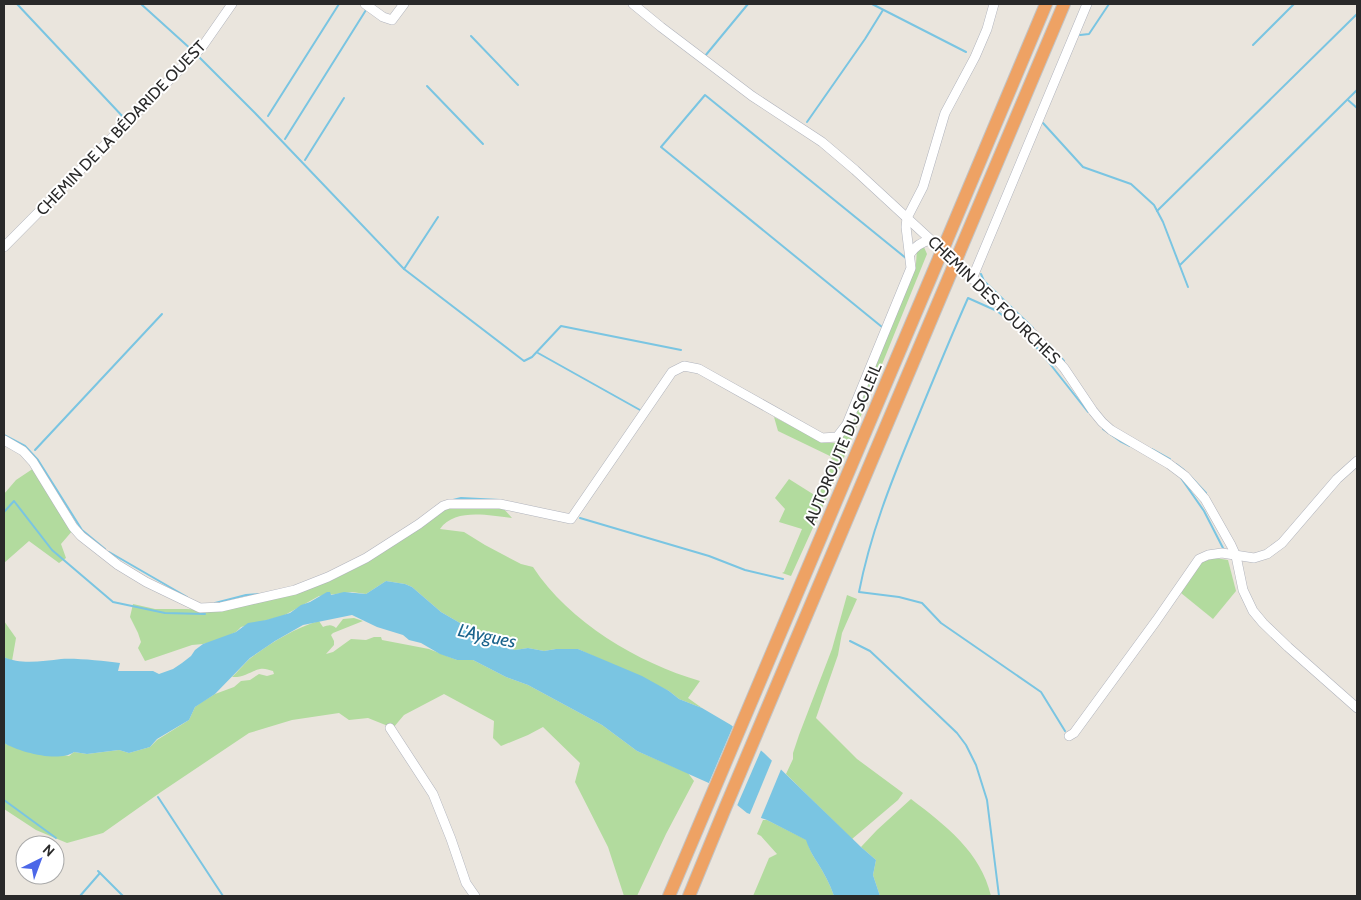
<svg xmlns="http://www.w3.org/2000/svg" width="1361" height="900" viewBox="0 0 1361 900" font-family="Cabin,sans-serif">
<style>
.green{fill:#b2db9e}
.water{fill:#7ac5e2}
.pier{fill:#eae5dd}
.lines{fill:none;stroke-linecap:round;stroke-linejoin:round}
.stream{stroke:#7ac5e2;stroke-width:2}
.minor-casing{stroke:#b0b3bc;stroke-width:10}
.highway-casing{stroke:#c3c3c3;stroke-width:14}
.minor{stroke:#fff;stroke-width:9}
.highway{stroke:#eea264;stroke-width:12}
.highway-bridge-casing{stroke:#c3c3c3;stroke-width:14;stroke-linecap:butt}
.highway-bridge{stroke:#eea264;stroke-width:12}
.labels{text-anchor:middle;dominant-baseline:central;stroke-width:4;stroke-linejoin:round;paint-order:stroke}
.street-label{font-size:16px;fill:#292929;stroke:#fff}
.water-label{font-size:18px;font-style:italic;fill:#1a638c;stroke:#fff}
</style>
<rect width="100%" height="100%" fill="#eae5dd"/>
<g class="green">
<polygon points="923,245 927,254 836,477 791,576 782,573 784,572 802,529 779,522 785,509 775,498 789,479 816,496 832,457 778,431 774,417 825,443 839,443 847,430 916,264 917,249"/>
<polygon points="34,468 73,530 61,544 66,558 59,563 29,541 4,563 4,494 16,480"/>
<path d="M502 507 512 518C491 516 455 507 440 529L464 532 485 545 521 564 533 567C569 622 638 663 700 681L688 698 702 708 679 699 669 691 578 649H556L544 651 528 648 515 650 494 643 467 623H460L441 612 412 587 405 584 386 581 366 594 352 592 319 596 283 616 241 627 236 632 219 640 203 644 192 645 145 661 138 648 141 642 138 633 130 617 133 604 155 609H187L220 611 296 593 449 508Z"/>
<polygon points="1215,558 1228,560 1236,591 1213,619 1181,593 1193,572 1202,562"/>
<polygon points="847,595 857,599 842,633 838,655 816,718 857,759 903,793 898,800 852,839 786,774 793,759 793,753 799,735 832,649"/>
<path d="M354 618 363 621 333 633 331 635 334 641V645L326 654 333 652 351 639 366 640 374 637H381L382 640 429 649 457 660H473L506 677 528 685 602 725 637 751 688 773 694 781 666 834 637 896H624L608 847 575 782 580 763 543 727 528 735 501 746 493 738 494 721 444 694 404 715 393 728 368 718 349 720 339 713 292 720 249 733 161 792 103 833 67 843 36 830 4 809V743L8 745 69 756 74 752 87 754 119 750 129 753 150 747 157 740 189 720 195 707 202 702 215 694 234 687 241 681 250 680 259 674 267 676 274 674 273 671C268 670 265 668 260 669 251 671 243 678 232 677 239 671 245 662 252 657 272 642 295 628 319 621L323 627C328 625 332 624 336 628L343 619Z"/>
<polygon points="4,621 16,638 12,661 4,657"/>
<path d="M911 799C945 825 981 852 991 896H880L873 875 876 860 861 847 877 830Z"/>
<path d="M763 820H767L807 840C809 849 812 854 817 862 824 873 830 884 834 896H753L769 858 777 854 761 836 757 834Z"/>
</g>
<path class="water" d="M386 581 405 584 412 587 441 612 460 623H467L494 643 515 650 528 648 544 651 556 649H578L642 676 669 691 679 699 702 708 731 725 764 753 861 847 876 860 873 875 880 896H834C830 884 824 873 817 862 812 854 809 849 806 840L767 820 747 813 711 784 637 751 602 725 528 685 506 677 473 660H457L440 654 421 643 409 640 403 635 377 627 352 615 303 625 275 641 250 658 215 694 195 707 189 720 157 739 150 747 129 753 119 750 87 754 74 752C59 763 19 752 4 743V657C20 665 44 661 61 659 77 658 103 661 120 663L118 671H153L159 674 173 669 182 663 191 656 195 650 203 644 236 632 248 623 266 620 290 613 301 605 310 602 327 592H330L331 595 344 592 366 594Z"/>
<g class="pier">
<polygon points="734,724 762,748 736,808 708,785"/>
<polygon points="773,758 782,767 760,820 756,819 749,816"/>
</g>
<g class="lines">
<g class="stream">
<polyline points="17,4 125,119"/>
<polyline points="141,4 193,51"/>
<polyline points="872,4 966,52"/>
<polyline points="1080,35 1089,34 1109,4"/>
<polyline points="471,36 518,85"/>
<polyline points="1253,45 1294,4"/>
<polyline points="198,56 255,113 404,269 524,361 532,357 561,326 681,350"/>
<polyline points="705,56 748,4"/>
<polyline points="427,86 483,144"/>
<polyline points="1348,100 1357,108"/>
<polyline points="268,116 339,4"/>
<polyline points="807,122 865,39 883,10"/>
<polyline points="1043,123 1083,167 1131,184 1154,205 1163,222 1188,287"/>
<polyline points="285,139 366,10"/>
<polyline points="305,160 344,98"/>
<polyline points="1157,211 1357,14"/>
<polyline points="1180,265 1357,90"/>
<polyline points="404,269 438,217"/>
<polyline points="981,274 984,281 1033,328"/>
<polyline points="882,327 661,147 705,95 907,259"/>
<polyline points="1049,344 1064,361"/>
<polyline points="538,353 640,410"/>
<polyline points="1103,429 1120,441 1130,446"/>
<polyline points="4,435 25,446 38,460 82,530 105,549"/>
<polyline points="1152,449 1170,459"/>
<polyline points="35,450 162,314"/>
<polyline points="1176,464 1184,470"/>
<polyline points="1189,475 1206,493"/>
<polyline points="1181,478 1204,511 1224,550"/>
<polyline points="453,500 461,498 500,500"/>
<polyline points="4,512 14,501 52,550 113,602 165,613 205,614"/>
<polyline points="580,518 709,556 745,570 783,579"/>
<polyline points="109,552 187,597"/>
<polyline points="215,603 246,595 259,594"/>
<polyline points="850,641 870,651 935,712 957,733 966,745 976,765 987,800 999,896"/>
<path d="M1065 731 1041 692 941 623 922 603 899 597 859 592C870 535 891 482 913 429 931 385 949 341 968 298L997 311 1011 322 1039 350 1088 412"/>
<polyline points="158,797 223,896"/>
<polyline points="4,800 56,838"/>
<polyline points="98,871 123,896"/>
<polyline points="80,896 100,873"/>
</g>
<g class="minor-casing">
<g id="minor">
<polyline points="365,4 383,17 392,20 404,4"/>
<polyline points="633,4 661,27 752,96 822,142 855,170 1035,336 1064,368 1093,411 1102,422 1111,430 1169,464 1185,476 1205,499 1231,545 1236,556 1243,590 1253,611 1263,623 1288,647 1357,708"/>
<polyline points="4,247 202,47 232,4"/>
<path d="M910 254C915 246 921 242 931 240"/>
<polyline points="972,279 1087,4"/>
<polyline points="4,440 23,451 33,462 73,527 81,536 118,565 146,582 200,608 221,607 295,590 328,577 366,558 419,524 443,506 449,504 500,504 571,519 672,372 684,366 699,369 822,438 837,437 847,424 911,268 906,227 907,218 923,187 945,113 975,57 987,29 994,4"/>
<polyline points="390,728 433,794 451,839 466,883 475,896"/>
<polyline points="1069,736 1074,733 1156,621 1199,559 1208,555 1222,553 1254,558 1267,554 1282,543 1337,479 1357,461"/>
</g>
</g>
<g class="highway-casing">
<g id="highway">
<polyline points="946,242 1046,4"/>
<polyline points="959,253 1064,4"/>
<polyline points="669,896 939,258"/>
<polyline points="689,896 726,806 952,270"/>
</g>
</g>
<use href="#minor" class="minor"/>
<use href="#highway" class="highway"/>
<g class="highway-bridge-casing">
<g id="highway-bridge">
<polyline points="939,258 946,242"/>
<polyline points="952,270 959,253"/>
</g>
</g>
<use href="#highway-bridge" class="highway-bridge"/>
</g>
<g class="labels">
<g class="street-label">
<text transform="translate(121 128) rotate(-46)">CHEMIN DE LA BÉDARIDE OUEST</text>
<text transform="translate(994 300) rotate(44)">CHEMIN DES FOURCHES</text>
<text transform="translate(843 444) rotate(-67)">AUTOROUTE DU SOLEIL</text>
</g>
<g class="water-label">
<text transform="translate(487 636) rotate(12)">L'Aygues</text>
</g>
</g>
<rect width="1361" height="900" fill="none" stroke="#292929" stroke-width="10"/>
<g transform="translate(40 860) rotate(42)"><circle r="24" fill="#ffffff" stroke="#a9a9a9"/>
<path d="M0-4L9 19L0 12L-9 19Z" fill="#4c67e8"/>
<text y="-8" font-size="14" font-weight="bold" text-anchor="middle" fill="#292929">N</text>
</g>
</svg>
